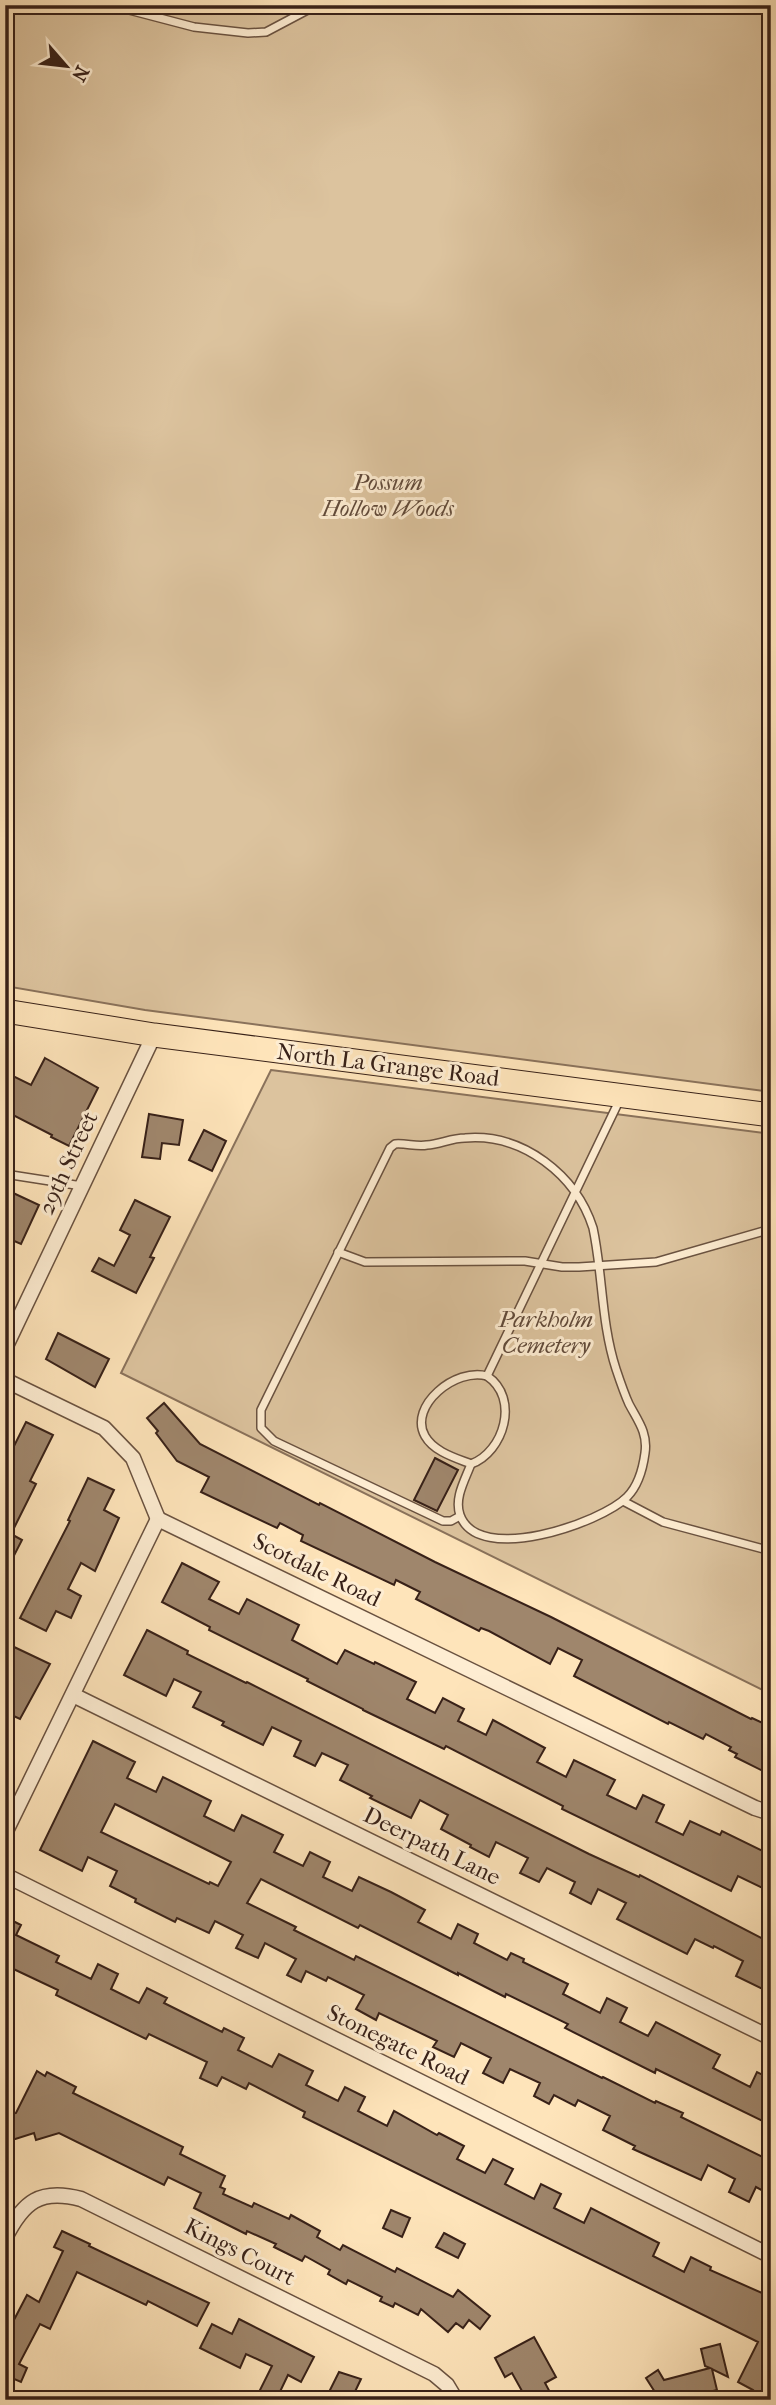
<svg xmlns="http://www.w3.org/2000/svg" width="776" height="2405" viewBox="0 0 776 2405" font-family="'IM FELL French Canon',serif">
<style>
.green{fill:#dcc39e;stroke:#8a725b;stroke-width:2}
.building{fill:#9f866c;stroke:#382118;stroke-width:2;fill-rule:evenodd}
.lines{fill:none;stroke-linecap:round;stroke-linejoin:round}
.service-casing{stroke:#6a5240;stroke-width:10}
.minor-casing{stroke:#6a5240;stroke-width:17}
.primary-casing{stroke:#382118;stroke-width:25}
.service{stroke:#feedd2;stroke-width:7}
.minor{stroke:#feedd2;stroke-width:14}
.primary{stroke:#fee4ba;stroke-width:23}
.labels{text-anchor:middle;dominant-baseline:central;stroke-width:6;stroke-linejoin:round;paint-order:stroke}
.park-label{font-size:23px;font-style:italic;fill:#614a3a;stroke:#feedd2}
.street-label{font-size:23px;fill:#382118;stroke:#feedd2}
</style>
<rect width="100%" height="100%" fill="#fee4ba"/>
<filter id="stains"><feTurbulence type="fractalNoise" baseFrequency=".00286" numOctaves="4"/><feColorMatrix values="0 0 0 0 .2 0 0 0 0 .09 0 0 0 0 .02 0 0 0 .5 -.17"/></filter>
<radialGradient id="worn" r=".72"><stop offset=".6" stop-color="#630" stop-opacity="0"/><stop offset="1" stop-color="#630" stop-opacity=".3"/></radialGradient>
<g class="green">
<polygon points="5,5 771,5 771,1092 145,1010 5,986"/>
<polygon points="271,1070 771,1134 771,1694 121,1373"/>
</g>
<g class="building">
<polygon points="45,1058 98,1088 69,1146 51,1137 52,1135 5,1111 5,1072 31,1085"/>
<polygon points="149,1114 183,1120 179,1145 162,1143 160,1159 142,1157"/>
<polygon points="204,1130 226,1141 212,1171 189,1160"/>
<polygon points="11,1192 39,1205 21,1244 5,1237 5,1204"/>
<polygon points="135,1200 170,1217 150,1257 154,1258 136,1293 92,1271 99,1258 114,1266 130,1235 120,1230"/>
<polygon points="58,1333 109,1359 95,1387 46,1359"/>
<polygon points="164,1403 200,1444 319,1505 320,1503 435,1562 551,1617 751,1719 752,1718 771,1727 771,1775 735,1757 737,1754 729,1750 731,1747 706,1734 703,1739 669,1722 668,1724 574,1676 582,1660 558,1648 550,1664 489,1631 481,1628 479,1631 416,1599 420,1592 396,1580 394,1585 301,1541 303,1535 280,1523 277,1528 201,1492 209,1477 177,1461 156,1433 158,1431 147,1418"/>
<polygon points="26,1422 53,1435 30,1481 36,1484 11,1534 22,1540 5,1573 5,1479 13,1463 7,1460"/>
<polygon points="435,1458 458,1470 437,1511 414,1500"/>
<polygon points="88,1478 114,1490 104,1510 119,1518 95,1571 81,1563 68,1589 81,1596 71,1618 56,1611 46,1631 20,1618 70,1521 68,1520"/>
<polygon points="182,1563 219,1582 209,1599 239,1614 247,1599 299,1625 292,1640 337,1664 345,1650 374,1664 375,1662 416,1682 407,1699 435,1713 443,1698 464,1709 458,1721 486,1735 493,1720 545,1748 537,1762 566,1777 574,1760 615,1780 607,1795 636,1809 643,1795 664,1805 656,1822 683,1835 690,1821 720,1835 722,1831 771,1855 771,1892 738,1876 731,1891 562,1809 563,1806 446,1746 444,1749 363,1710 363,1709 307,1681 308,1679 209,1630 210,1627 162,1602"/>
<polygon points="147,1630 188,1651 187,1654 246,1683 247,1682 589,1854 639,1877 640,1875 771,1943 771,1993 736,1976 743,1961 714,1946 713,1948 695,1939 687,1954 617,1919 626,1903 598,1889 591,1904 570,1893 575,1882 547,1868 539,1882 520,1873 528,1858 496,1842 489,1857 470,1847 471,1845 441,1829 448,1815 420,1800 411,1818 370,1798 372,1796 340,1780 348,1765 322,1753 315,1766 294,1756 301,1741 272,1727 263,1745 222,1725 224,1722 193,1707 201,1692 174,1679 166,1696 124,1675"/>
<polygon points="12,1646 50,1664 20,1719 5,1712 5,1658"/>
<path d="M93 1741 135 1762 127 1778 156 1792 163 1777 211 1801 204 1816 234 1831 242 1815 283 1835 274 1852 303 1866 310 1852 330 1862 323 1877 352 1891 359 1877 391 1892 425 1910 418 1922 451 1939 458 1924 478 1934 474 1943 507 1960 511 1953 524 1959 523 1962 568 1984 563 1994 600 2013 607 1998 627 2008 620 2022 648 2036 656 2022 720 2055 713 2068 750 2087 757 2072 771 2079V2125L656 2069 655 2073 565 2028 568 2024 506 1994 505 1997 458 1973V1975L360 1925 358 1928 261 1879 247 1903 296 1927 294 1930 354 1960 356 1956 602 2078 603 2077 655 2103 656 2101 683 2113 681 2117 771 2161V2195L756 2187 749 2202 729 2192 735 2179 708 2165 701 2180 664 2163 633 2149 635 2146 603 2130 610 2116 578 2100 575 2106 554 2095 549 2104 534 2096 540 2083 510 2069 503 2083 483 2073 491 2058 461 2043 454 2057 433 2047 437 2041 379 2013 376 2020 356 2009 364 1995 328 1977 326 1981 306 1971 301 1982 287 1975 296 1959 265 1943 258 1958 236 1948 243 1935 215 1921 209 1933 177 1918 175 1922 135 1902 136 1899 110 1886 117 1871 88 1857 82 1871 40 1850ZM115 1804 231 1862 218 1886 210 1882 209 1884 101 1832Z"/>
<polygon points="5,1917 21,1925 16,1935 59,1956 56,1962 91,1979 98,1964 118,1974 111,1989 139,2003 147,1988 167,1998 164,2003 222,2032 224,2028 244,2038 238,2050 272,2067 279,2054 313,2071 306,2085 338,2101 345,2087 365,2097 358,2111 387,2126 394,2111 437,2135 439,2133 464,2146 457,2159 485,2173 493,2159 513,2169 505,2184 534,2199 541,2184 561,2194 554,2208 584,2223 591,2208 659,2243 653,2256 684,2272 691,2257 711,2267 710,2270 771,2297 771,2400 748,2400 753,2390 738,2382 758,2342 303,2117 305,2112 249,2083 246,2089 222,2077 217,2086 200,2078 207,2062 149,2034 146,2039 56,1995 58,1990 5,1965"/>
<polygon points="37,2071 45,2076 47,2072 76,2087 73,2093 183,2147 180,2154 225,2176 220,2187 225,2189 223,2194 252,2207 254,2203 289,2219 291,2215 320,2231 317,2237 340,2250 343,2245 395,2272 397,2268 453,2297 458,2290 490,2316 480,2329 469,2320 463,2328 456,2323 448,2332 421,2309 418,2315 395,2303 393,2307 380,2301 382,2297 348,2280 346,2284 328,2274 330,2270 305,2256 302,2261 274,2247 276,2244 247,2231 246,2234 194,2208 201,2193 168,2177 164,2185 59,2133 36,2140 34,2133 9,2141 5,2130 5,2116 16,2113"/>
<polygon points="391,2210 410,2218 402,2237 383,2228"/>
<polygon points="62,2231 90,2244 89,2246 209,2303 197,2326 148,2301 146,2305 77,2272 50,2329 40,2324 19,2364 27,2368 21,2382 12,2378 5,2391 5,2337 27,2295 39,2302 63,2251 54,2247"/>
<polygon points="444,2233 465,2244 458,2258 436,2247"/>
<polygon points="239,2319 314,2357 301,2382 288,2375 276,2400 269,2400 258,2394 272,2366 246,2354 240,2368 200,2348 212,2324 232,2334"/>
<polygon points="534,2337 556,2377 545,2383 552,2396 544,2400 527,2400 512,2373 505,2377 495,2358"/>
<polygon points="720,2344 728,2377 712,2369 717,2390 676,2400 660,2400 646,2378 658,2370 664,2380 710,2368 705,2366 701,2349"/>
<polygon points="339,2372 361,2379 351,2400 341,2400 328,2394"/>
</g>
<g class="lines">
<g class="service-casing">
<g id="service">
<polyline points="110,5 194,27 248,33 266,32 317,5"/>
<polyline points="5,1174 82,1186"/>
<polyline points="338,1252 365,1262 525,1261 562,1267 579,1267 656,1262 771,1229"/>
<path d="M471 1464C504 1452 520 1398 487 1376"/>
<polyline points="623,1501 663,1522 771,1551"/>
<path d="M460 1516 451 1521H443L274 1441 261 1428V1410L390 1148 395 1144C406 1143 417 1147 427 1145 440 1144 452 1138 465 1138 523 1133 576 1175 593 1228 603 1275 601 1323 616 1369 620 1381 624 1393 629 1404 638 1421 648 1433 645 1453 643 1468 638 1486 627 1497 601 1523 478 1566 460 1515 454 1498 465 1480 471 1464 456 1458 434 1452 425 1436 408 1406 456 1367 487 1376 531 1284 576 1192 620 1099"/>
</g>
</g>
<g class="minor-casing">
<g id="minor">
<polyline points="5,1348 154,1035"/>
<polyline points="5,1380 104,1428 133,1458 158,1519"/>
<polyline points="73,1695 771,2038"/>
<polyline points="5,1833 158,1519 755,1808 771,1813"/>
<polyline points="5,1875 771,2256"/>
<path d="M5 2238C23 2202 40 2188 81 2199L434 2374 447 2385 456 2400"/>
</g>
</g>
<g class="primary-casing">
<polyline id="primary" points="5,1011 154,1035 771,1115"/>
</g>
<use href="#service" class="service"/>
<use href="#minor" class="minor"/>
<use href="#primary" class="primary"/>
</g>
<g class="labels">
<g class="park-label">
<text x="388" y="482">Possum<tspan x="388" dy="26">Hollow Woods</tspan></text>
<text x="546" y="1319">Parkholm<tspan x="546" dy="26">Cemetery</tspan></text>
</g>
<g class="street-label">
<text transform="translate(388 1065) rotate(7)">North La Grange Road</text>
<text transform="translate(68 1163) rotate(-65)">29th Street</text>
<text transform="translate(317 1570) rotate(26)">Scotdale Road</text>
<text transform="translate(432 1846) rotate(26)">Deerpath Lane</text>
<text transform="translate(398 2045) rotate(26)">Stonegate Road</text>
<text transform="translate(240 2252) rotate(27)">Kings Court</text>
</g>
</g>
<rect width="776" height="2405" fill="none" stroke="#fee4ba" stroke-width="28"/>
<rect x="7" y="7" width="762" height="2391" fill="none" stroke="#382118" stroke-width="3.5"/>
<rect x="14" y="14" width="748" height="2377" fill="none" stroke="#382118" stroke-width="2"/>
<g transform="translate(66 66) rotate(118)" stroke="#feedd2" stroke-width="5" paint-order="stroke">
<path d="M0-5L12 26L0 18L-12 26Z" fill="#382118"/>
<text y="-10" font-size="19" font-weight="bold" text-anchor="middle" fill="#382118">N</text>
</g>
<rect width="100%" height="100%" filter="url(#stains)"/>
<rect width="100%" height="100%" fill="url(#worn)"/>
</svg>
